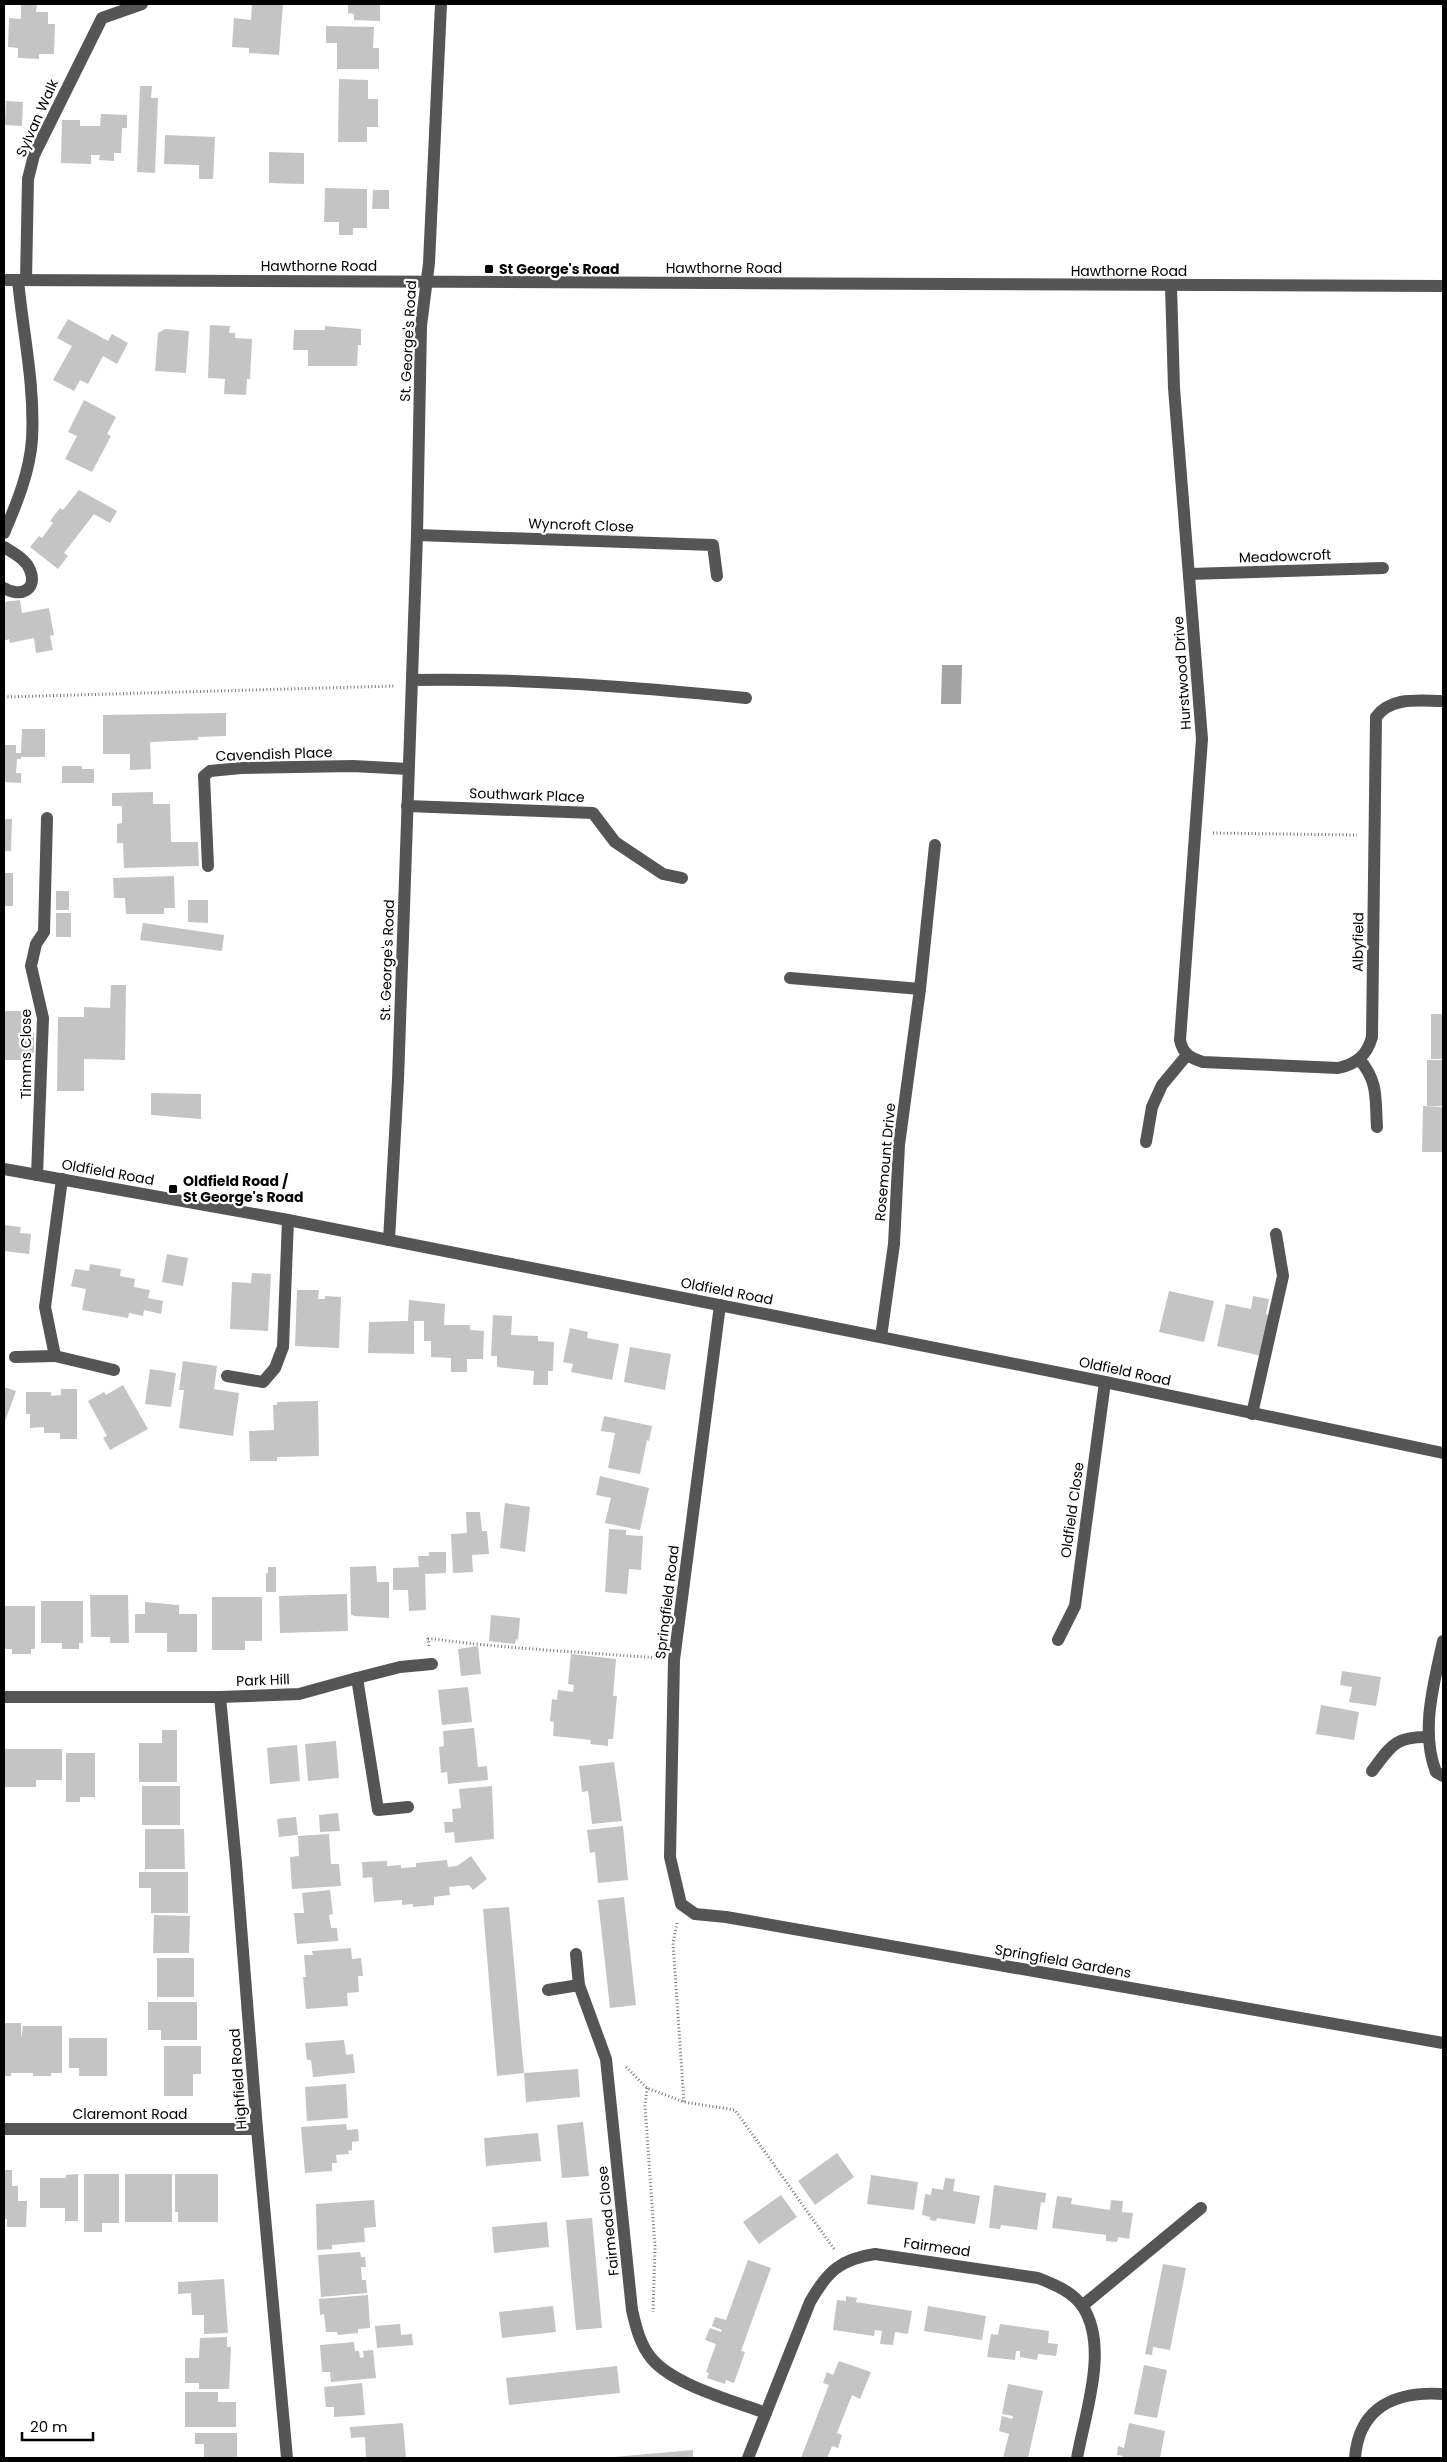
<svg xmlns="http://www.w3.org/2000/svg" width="1447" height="2462" viewBox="0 0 1447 2462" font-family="Poppins,sans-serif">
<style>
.water{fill:#a3a3a3}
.building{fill:#c4c4c4}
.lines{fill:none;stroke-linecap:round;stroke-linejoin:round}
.path{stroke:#777;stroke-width:3;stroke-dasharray:1 2.5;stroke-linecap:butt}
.minor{stroke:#555;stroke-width:12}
.poi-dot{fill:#000;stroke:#fff;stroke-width:2}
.labels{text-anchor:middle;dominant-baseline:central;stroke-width:4.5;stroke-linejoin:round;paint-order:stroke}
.street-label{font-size:14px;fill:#000;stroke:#fff}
.poi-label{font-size:14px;font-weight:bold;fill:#000;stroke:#fff;text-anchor:start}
</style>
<rect width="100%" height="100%" fill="#fff"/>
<polygon class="water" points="942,665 962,665 961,704 941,704"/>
<g class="building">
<polygon points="21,4 37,5 36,12 48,12 48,24 55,24 54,54 39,54 39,59 18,58 18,48 8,47 9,18 21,19"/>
<polygon points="252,4 283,4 279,55 249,53 249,48 232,47 234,18 251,20"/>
<polygon points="348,4 380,4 380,21 354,20 354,14 348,13"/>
<polygon points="326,26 374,27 373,48 379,48 379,69 337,69 337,43 326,43"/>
<polygon points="339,79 368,80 368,99 378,99 378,127 367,127 367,142 338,142"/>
<polygon points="140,86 152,86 151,98 158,98 155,173 137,172"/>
<polygon points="6,101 23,102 22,126 5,125"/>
<polygon points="101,114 127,115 127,128 122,128 121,153 114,153 114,161 99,160 100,155 91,155 91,164 61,163 62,120 80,120 80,126 100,126"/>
<polygon points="165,135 215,137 213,179 199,179 199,165 164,164"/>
<polygon points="269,152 304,153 304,184 269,183"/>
<polygon points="325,188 367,189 367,228 353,228 353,235 339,235 339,222 324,222"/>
<polygon points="373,190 389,190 389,209 372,209"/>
<polygon points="68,319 108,341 112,334 128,343 117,364 103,356 88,384 80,380 74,391 53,380 72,346 57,338"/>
<polygon points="210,325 230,326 229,333 235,333 235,338 252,339 250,379 247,379 246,395 224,394 225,379 208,378"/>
<polygon points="325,326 361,329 361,345 358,345 357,366 308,366 308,350 293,350 294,330 325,330"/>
<polygon points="165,329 189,331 186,373 155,371 158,333"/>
<polygon points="84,400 116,417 107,434 111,436 92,472 65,459 77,436 68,432"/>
<polygon points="79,490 117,511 110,523 94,514 64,553 68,556 58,569 30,547 39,536 42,538 53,523 50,521 60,508 63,510"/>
<polygon points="20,600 22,613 49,608 54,635 50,636 53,650 36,653 34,638 10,643 9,639 4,641 4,602"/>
<polygon points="226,713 226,736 198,737 198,740 150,742 151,769 130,770 130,754 103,754 103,715"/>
<polygon points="22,729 45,729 45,757 21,757 21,759 17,759 16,773 21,773 21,783 4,782 4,745 16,745 16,753 21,753"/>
<polygon points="62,766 82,766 82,769 94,769 94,783 62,783"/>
<polygon points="153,792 153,804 170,804 171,842 198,842 199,866 124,868 123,843 117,843 117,824 122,823 122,806 112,806 112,793"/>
<polygon points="4,819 12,819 11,851 4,851"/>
<rect x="4" y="873" width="9" height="33"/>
<polygon points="174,876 175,908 164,908 164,914 126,914 125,898 114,898 113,878"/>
<rect x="56" y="891" width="13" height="19"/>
<polygon points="188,900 208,900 208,923 188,922"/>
<rect x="56" y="913" width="15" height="24"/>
<polygon points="143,923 224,935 222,951 140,940"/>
<polygon points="111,985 126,985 125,1060 84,1059 84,1091 57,1091 58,1017 84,1017 84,1007 110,1008"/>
<polygon points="4,1011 22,1011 21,1033 34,1033 34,1053 21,1053 21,1060 4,1060"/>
<rect x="1431" y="1014" width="12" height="45"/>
<rect x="1427" y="1060" width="16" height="46"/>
<polygon points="151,1093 201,1094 201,1119 151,1115"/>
<polygon points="1423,1106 1443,1107 1443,1152 1422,1152"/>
<polygon points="4,1225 21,1227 20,1233 31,1234 29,1254 4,1251"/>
<polygon points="167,1254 188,1258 183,1286 162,1282"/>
<polygon points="90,1264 121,1269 120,1276 135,1279 134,1287 150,1290 148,1298 163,1301 161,1314 144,1310 143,1316 129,1313 128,1318 82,1310 86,1289 71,1286 75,1269 89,1271"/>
<polygon points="252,1273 271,1274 268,1331 230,1329 232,1282 251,1283"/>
<polygon points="297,1290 319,1290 318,1299 325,1299 325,1296 341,1297 339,1348 295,1346"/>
<polygon points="1169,1291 1214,1301 1204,1342 1159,1332"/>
<polygon points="1253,1296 1269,1299 1266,1314 1271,1316 1262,1356 1217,1346 1226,1304 1251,1309"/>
<polygon points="409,1300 445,1304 444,1325 470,1325 470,1330 484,1331 483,1359 467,1359 467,1372 451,1372 451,1358 431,1357 431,1341 424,1341 424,1321 414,1321 414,1354 368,1353 369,1322 408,1321"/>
<polygon points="493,1315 512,1316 511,1335 538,1336 538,1341 554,1342 553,1371 548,1371 548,1385 533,1385 534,1371 497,1367 497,1356 491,1356"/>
<polygon points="570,1328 588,1332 587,1338 619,1344 612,1380 571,1372 573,1364 563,1362"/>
<polygon points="630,1347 671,1354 665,1390 624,1382"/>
<polygon points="183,1361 217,1366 214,1389 239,1393 233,1436 179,1428 184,1390 179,1390"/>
<polygon points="150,1369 176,1373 171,1407 145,1404"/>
<polygon points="123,1385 148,1429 110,1450 103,1438 107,1436 88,1401 104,1392 106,1395"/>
<polygon points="4,1387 16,1391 4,1424"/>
<polygon points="61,1389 77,1389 77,1439 60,1439 60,1433 44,1433 44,1427 30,1428 30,1414 26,1414 26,1392 51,1392 51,1396 61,1395"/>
<polygon points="318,1401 319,1456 277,1457 277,1461 250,1461 249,1431 274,1430 273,1405 277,1405 277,1402"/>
<polygon points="604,1416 652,1426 649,1441 647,1440 640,1474 608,1468 615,1433 601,1431"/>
<polygon points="600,1476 649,1488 640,1530 605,1523 611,1498 596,1495"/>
<polygon points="505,1503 530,1507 525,1552 500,1548"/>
<polygon points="466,1512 480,1512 482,1531 487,1531 489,1554 472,1555 473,1572 453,1573 451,1534 467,1533"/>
<polygon points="609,1529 626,1530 626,1535 643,1536 641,1570 629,1569 627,1594 605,1592"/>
<polygon points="429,1552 446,1552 446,1573 425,1574 426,1610 409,1611 408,1590 393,1590 393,1568 419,1567 418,1556 429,1556"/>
<polygon points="376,1566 377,1582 389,1582 389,1618 354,1616 351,1614 350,1567"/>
<polygon points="268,1567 276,1567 276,1592 266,1592 266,1573 268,1573"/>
<polygon points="347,1594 348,1631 280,1633 279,1596"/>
<polygon points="90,1595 128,1595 129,1643 110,1643 110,1637 91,1637"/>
<polygon points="212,1597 262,1597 262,1641 245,1641 245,1650 212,1650"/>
<polygon points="41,1601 83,1601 83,1643 79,1643 79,1649 62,1649 62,1643 41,1643"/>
<polygon points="145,1602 179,1605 179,1614 197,1614 197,1652 167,1652 167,1633 135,1633 135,1614 145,1614"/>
<polygon points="4,1606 35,1606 35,1649 31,1649 31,1654 12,1654 12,1649 4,1649"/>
<polygon points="491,1615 520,1618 518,1640 516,1639 515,1644 489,1641"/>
<polygon points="478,1646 481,1674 461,1676 458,1649"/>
<polygon points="571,1654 616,1659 613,1696 617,1696 613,1739 608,1739 608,1746 590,1744 591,1740 553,1736 554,1722 550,1721 552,1699 557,1700 558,1690 573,1692 574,1685 568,1684"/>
<polygon points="1342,1671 1381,1677 1376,1706 1349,1702 1352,1687 1340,1685"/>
<polygon points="468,1687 472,1722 442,1725 438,1690"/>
<polygon points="1321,1705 1359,1712 1354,1740 1316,1734"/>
<polygon points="474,1728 478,1767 487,1766 488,1780 448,1784 447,1772 441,1773 439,1747 444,1746 443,1731"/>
<polygon points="162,1730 177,1730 177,1782 139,1782 139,1743 162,1743"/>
<polygon points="336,1741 339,1778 308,1781 305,1744"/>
<polygon points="297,1745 300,1781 270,1784 267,1748"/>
<polygon points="4,1749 62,1749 62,1780 36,1780 36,1787 4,1787"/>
<polygon points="66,1753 95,1753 95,1797 80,1797 80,1802 66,1802"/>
<polygon points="614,1762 622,1821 592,1824 588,1791 582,1792 579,1766"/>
<rect x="142" y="1786" width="38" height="39"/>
<polygon points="492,1786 494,1839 455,1843 454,1832 445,1833 444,1822 453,1822 452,1809 461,1808 459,1789"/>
<polygon points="338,1813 340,1831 320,1832 319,1815"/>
<polygon points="296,1817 298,1835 279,1837 277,1819"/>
<polygon points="623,1826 628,1880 598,1883 595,1852 590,1853 587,1830"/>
<polygon points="145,1829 184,1829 185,1869 145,1869"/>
<polygon points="329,1834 331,1864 339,1864 341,1886 292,1889 290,1857 299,1856 298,1836"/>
<polygon points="471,1856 487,1879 473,1890 469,1885 449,1887 450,1895 434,1897 434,1905 413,1907 413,1904 402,1905 402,1900 374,1902 372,1877 363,1878 362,1862 387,1861 387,1866 401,1865 401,1868 416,1867 416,1863 447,1860 448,1867 457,1866"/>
<polygon points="139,1872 188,1872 188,1913 151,1913 151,1888 139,1888"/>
<polygon points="330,1890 333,1914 329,1915 331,1928 337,1928 338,1941 297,1944 294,1913 304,1913 302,1893"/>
<polygon points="624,1897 636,2005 610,2008 598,1900"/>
<polygon points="509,1907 524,2073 497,2076 483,1909"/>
<polygon points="154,1915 190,1916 189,1953 153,1953"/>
<polygon points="351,1948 352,1959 361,1958 363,1976 358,1976 359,1992 347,1993 348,2006 306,2009 303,1977 306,1977 304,1955 313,1955 312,1951"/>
<rect x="157" y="1958" width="37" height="39"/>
<polygon points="148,2002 197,2002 197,2040 161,2040 161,2030 148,2030"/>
<polygon points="5,2023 21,2023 21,2038 23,2026 62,2026 62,2073 51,2073 51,2076 33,2076 33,2073 11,2073 11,2076 4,2076"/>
<polygon points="69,2038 107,2038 107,2076 79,2076 79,2068 69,2068"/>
<polygon points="344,2040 346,2055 353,2054 355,2073 313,2077 311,2060 307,2060 305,2043"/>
<polygon points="164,2046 201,2046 201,2074 193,2074 193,2096 164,2096"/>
<polygon points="578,2069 580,2097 526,2102 524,2073"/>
<polygon points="346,2084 348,2118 307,2121 305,2087"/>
<polygon points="583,2122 589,2176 562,2178 557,2125"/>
<polygon points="346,2124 347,2130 358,2129 359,2141 352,2142 352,2150 348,2151 349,2154 336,2155 337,2163 332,2163 332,2171 305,2173 301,2127"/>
<polygon points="538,2133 541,2161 486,2166 484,2138"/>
<polygon points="837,2153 854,2177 815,2205 798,2181"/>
<polygon points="4,2170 12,2170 12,2186 18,2186 18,2201 27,2201 26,2227 7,2227 7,2219 4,2219"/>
<polygon points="78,2174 78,2221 65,2221 65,2208 40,2208 40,2178 66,2178 66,2175"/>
<polygon points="84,2174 119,2174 119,2223 102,2223 102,2232 84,2232"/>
<rect x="125" y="2174" width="47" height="48"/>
<polygon points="175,2174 218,2174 218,2222 178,2222 178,2212 175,2212"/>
<polygon points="871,2175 918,2182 914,2210 867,2204"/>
<polygon points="945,2178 955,2179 953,2191 980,2196 975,2224 937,2218 936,2221 930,2220 930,2217 922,2215 925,2194 931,2195 932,2188 943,2190"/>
<polygon points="994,2185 1046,2193 1045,2203 1041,2202 1037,2230 1001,2225 1000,2229 989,2228"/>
<polygon points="781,2195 797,2217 759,2244 743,2222"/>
<polygon points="1057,2196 1072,2198 1071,2204 1110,2210 1111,2200 1123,2201 1122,2212 1133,2213 1129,2239 1118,2237 1117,2242 1106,2241 1106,2235 1052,2228"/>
<polygon points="374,2200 376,2227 364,2228 365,2242 332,2245 332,2249 317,2250 316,2204"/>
<polygon points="592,2218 602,2328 576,2330 566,2220"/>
<polygon points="547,2222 549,2247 494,2253 492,2227"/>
<polygon points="360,2252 361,2257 365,2257 366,2267 361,2267 362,2280 366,2280 367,2293 321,2297 318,2255"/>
<polygon points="748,2260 771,2268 741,2351 745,2352 734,2383 726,2380 725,2384 707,2378 709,2373 706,2372 716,2344 705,2340 710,2328 721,2332 722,2330 712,2326 715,2317 726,2320"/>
<polygon points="1163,2264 1186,2268 1170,2350 1153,2347 1152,2355 1145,2354"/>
<polygon points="224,2279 228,2333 204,2334 204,2315 192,2315 191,2293 178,2294 178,2282"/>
<polygon points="368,2295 370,2328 358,2329 358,2333 338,2335 337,2332 326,2332 324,2314 320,2315 319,2299"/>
<polygon points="846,2296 857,2298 856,2302 912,2311 908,2334 895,2332 893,2345 880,2344 882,2331 875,2330 874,2336 833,2330 837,2300 846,2301"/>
<polygon points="553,2306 556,2332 502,2338 499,2312"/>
<polygon points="928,2306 986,2316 982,2340 924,2331"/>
<polygon points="400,2324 401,2335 412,2334 413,2345 377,2348 375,2326"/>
<polygon points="1000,2324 1049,2331 1048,2343 1058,2344 1056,2356 1038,2354 1037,2360 1020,2357 1020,2351 1016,2351 1015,2360 987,2357 991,2334 998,2335"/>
<polygon points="227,2337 227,2347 231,2347 229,2389 199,2389 199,2383 185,2383 185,2358 199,2358 200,2338"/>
<polygon points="354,2342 355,2351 359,2351 360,2358 364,2357 363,2351 373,2350 376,2378 331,2382 330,2372 322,2372 320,2345"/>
<polygon points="839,2361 871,2372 860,2399 852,2395 837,2433 842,2435 838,2448 832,2446 827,2458 801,2458 829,2385 823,2383 827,2372 833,2375"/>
<polygon points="1144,2365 1167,2370 1157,2418 1134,2414"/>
<polygon points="617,2366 620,2393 509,2405 506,2378"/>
<polygon points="362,2383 365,2415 334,2417 334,2407 326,2407 324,2387"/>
<polygon points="1008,2384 1043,2391 1028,2458 1003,2458 1009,2434 999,2431 1002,2416 1012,2419 1013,2416 1002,2414"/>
<polygon points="185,2392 218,2392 218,2402 236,2402 236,2427 185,2427"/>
<polygon points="403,2423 406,2458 366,2458 365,2437 351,2438 350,2427"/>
<polygon points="1129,2423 1165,2431 1160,2458 1122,2458 1123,2456 1117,2455 1118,2446 1124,2448"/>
<polygon points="195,2433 237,2433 237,2458 204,2458 204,2444 195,2444"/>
<polygon points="693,2450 693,2458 613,2458 613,2457"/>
</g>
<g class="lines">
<g class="path">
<polyline points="4,697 394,686"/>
<polyline points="1213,833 1357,835"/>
<path d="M429 1646 428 1639H434C508 1649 583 1652 657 1658"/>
<polyline points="677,1923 673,1943 684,2102"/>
<polyline points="626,2067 647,2088 684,2102 735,2110 834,2249"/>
<polyline points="647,2088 645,2106 655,2247 653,2312"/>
</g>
<g class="minor">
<polyline points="4,280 1443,286"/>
<polyline points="26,280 28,179 34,155 102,18 142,4"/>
<path d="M1171 286 1174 388 1202 739 1180 1040C1183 1054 1190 1058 1203 1062L1338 1068C1357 1064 1367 1055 1372 1037L1376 717C1391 696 1420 701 1443 701"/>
<path d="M4 533C17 503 30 471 32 439 35 385 23 333 18 280"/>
<polyline points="417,535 713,545 717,576"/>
<path d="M4 547C13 553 26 559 30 570 38 590 20 598 4 588"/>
<polyline points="1189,574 1383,568"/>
<path d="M412 680C523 678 635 687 746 698"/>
<polyline points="407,806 593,813 615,842 663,874 682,878"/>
<polyline points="208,866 204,776 210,771 241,768 353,766 408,769"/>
<polyline points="790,978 920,989"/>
<path d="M1359 1059C1379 1082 1375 1099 1377 1127"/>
<polyline points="1146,1142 1152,1107 1162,1085 1187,1055"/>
<polyline points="4,1169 288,1220 775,1316 1105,1382 1443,1453"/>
<polyline points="37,1175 43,1018 31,966 36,944 44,932 47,818"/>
<polyline points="62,1179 45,1307 55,1356 114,1370"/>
<polyline points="389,1240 398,1080 417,535 421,326 429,263 441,4"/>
<polyline points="720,1305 674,1660 670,1857 681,1904 695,1914 726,1917 1443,2043"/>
<polyline points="881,1337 894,1244 899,1145 920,989 935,845"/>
<polyline points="15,1357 55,1356"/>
<polyline points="227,1376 263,1382 275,1368 283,1347 288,1220"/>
<polyline points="1252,1414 1283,1276 1276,1234"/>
<polyline points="1058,1640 1075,1606 1105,1382"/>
<path d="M1443 1641C1434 1683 1420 1731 1436 1772L1443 1776"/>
<polyline points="357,1678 400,1667 432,1664"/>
<polyline points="4,1697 220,1697 299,1694 357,1678 378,1810 408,1807"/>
<polyline points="220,1697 236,1863 257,2129 287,2458"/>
<path d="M1372 1771C1391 1746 1395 1736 1429 1737"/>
<path d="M576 1954 579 1985 606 2059 632 2310C636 2327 640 2345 652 2359 674 2385 733 2401 766 2413"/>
<polyline points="548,1990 579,1985"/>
<polyline points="4,2129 257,2129"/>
<polyline points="1082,2306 1201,2208"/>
<path d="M748 2458 810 2302C827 2272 840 2259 875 2254L1038 2278C1054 2284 1073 2292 1083 2307 1109 2348 1085 2413 1077 2458"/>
<path d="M1355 2458C1359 2406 1397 2391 1443 2394"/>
</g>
</g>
<g class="poi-dot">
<rect x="484" y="264" width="10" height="10" rx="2.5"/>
<rect x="168" y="1184" width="10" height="10" rx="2.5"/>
</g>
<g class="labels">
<g class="street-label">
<text transform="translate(37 118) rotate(-66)">Sylvan Walk</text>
<text x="319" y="266">Hawthorne Road</text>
<text x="724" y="268">Hawthorne Road</text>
<text x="1129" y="271">Hawthorne Road</text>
<text transform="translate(408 341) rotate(-87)">St. George's Road</text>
<text transform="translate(581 525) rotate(2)">Wyncroft Close</text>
<text transform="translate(1285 556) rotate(-2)">Meadowcroft</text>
<text transform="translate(1182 673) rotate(-94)">Hurstwood Drive</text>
<text transform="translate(274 754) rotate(-2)">Cavendish Place</text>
<text transform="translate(527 795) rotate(2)">Southwark Place</text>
<text transform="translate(1358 942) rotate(-89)">Albyfield</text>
<text transform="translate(387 960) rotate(-88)">St. George's Road</text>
<text transform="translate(26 1054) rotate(-90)">Timms Close</text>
<text transform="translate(885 1162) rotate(-85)">Rosemount Drive</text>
<text transform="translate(108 1172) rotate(10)">Oldfield Road</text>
<text transform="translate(727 1291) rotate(11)">Oldfield Road</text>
<text transform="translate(1125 1371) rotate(12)">Oldfield Road</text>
<text transform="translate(1072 1510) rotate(-82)">Oldfield Close</text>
<text transform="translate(667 1602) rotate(-83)">Springfield Road</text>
<text transform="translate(263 1680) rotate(-2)">Park Hill</text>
<text transform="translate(1063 1961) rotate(10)">Springfield Gardens</text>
<text transform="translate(238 2079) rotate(-94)">Highfield Road</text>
<text x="130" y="2114">Claremont Road</text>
<text transform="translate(608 2221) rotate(-96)">Fairmead Close</text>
<text transform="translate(937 2247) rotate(8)">Fairmead</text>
</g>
<g class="poi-label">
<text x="499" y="269">St George's Road</text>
<text x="183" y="1181">Oldfield Road /<tspan x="183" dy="16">St George's Road</tspan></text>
</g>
</g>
<rect width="1447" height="2462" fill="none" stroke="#000000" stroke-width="10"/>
<path d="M22 2432v8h71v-8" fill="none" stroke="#000000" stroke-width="2.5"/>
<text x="30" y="2432" font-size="15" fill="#000000" stroke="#ffffff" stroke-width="4" paint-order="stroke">20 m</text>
</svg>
